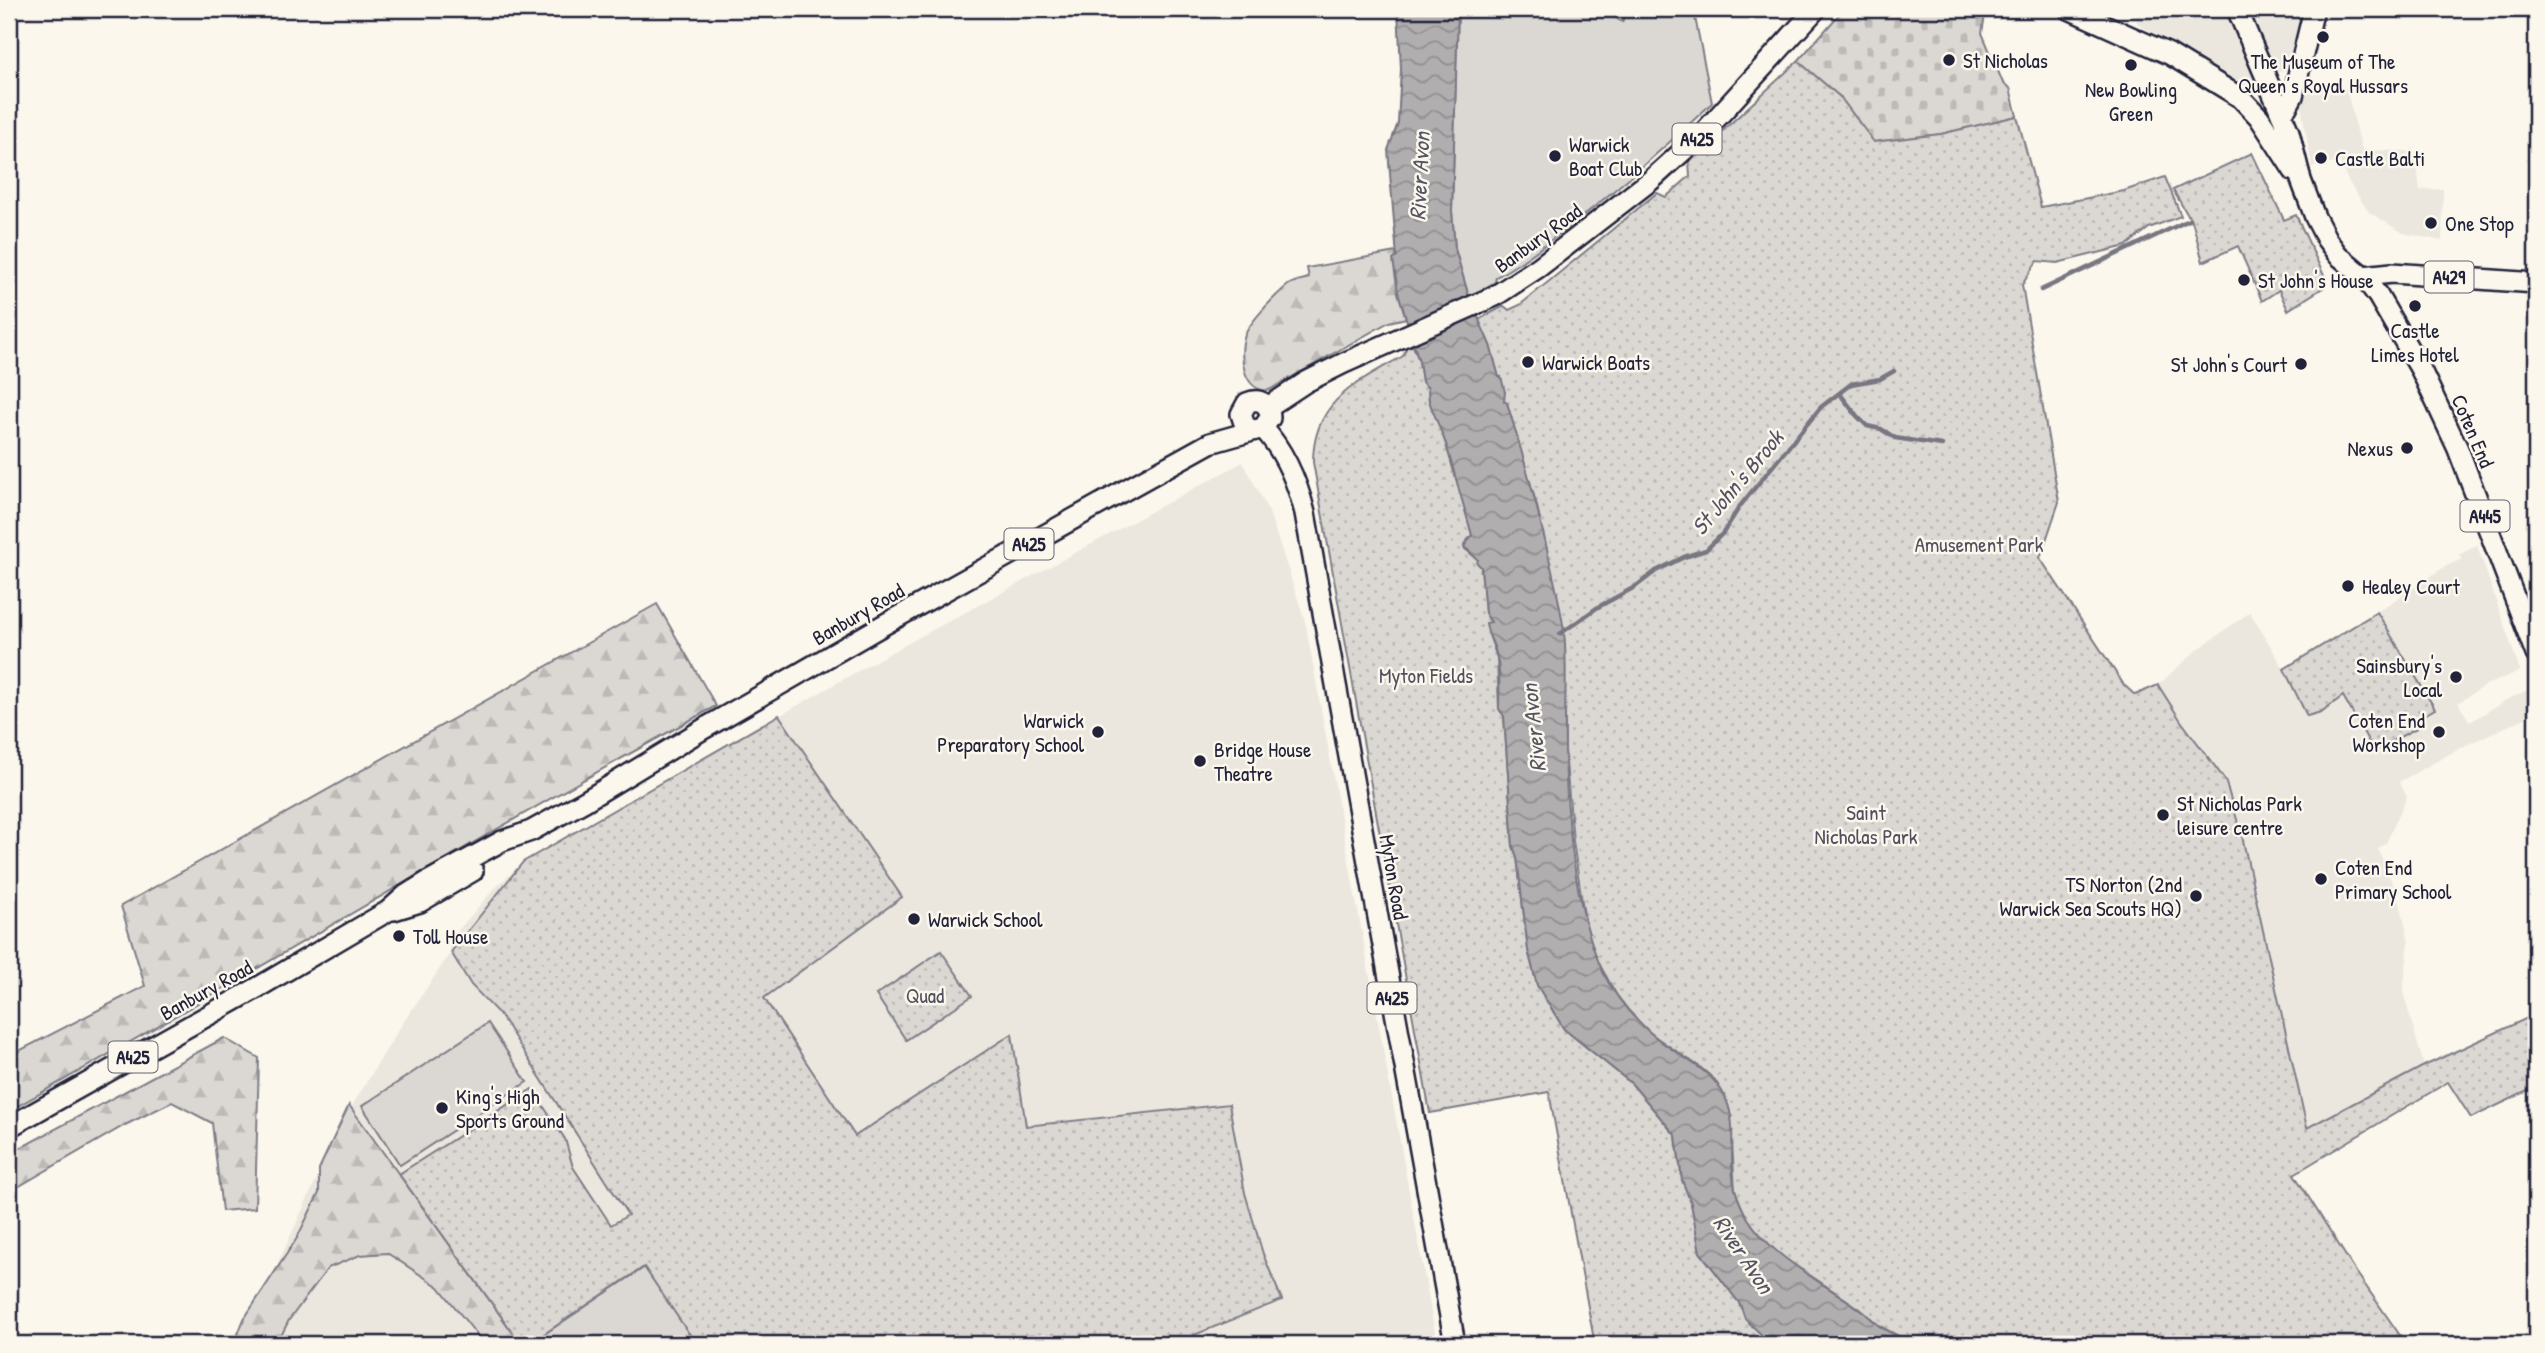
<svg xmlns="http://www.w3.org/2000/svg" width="2545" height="1353" viewBox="0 0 2545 1353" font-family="'Patrick Hand',sans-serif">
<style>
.built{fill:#ebe7df}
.grass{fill:#dbd8d3;stroke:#7e7d87;stroke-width:2}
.forest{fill:url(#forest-firs);stroke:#7e7d87;stroke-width:2}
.cemetery{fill:url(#cemetery-stones);stroke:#7e7d87;stroke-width:2}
.park{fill:url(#park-dots);stroke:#7e7d87;stroke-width:2}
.water{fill:url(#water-waves);stroke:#787681;stroke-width:2}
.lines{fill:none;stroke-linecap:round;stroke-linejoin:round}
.stream{stroke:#787681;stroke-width:4.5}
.primary-casing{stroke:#22223b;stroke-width:24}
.primary{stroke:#fbf7ec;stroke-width:19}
.poi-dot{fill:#22223b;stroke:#fbf7ec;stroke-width:2.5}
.labels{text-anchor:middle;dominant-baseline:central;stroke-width:5;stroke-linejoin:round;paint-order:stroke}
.shield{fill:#fbf7ec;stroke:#636270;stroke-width:2}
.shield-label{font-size:19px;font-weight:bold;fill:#22223b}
.poi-label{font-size:21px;fill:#22223b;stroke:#fbf7ec;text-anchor:start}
.street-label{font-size:21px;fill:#22223b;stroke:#fbf7ec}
.park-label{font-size:21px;fill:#505061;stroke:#fbf7ec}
.water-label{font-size:23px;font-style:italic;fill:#545364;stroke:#fbf7ec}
</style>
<defs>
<pattern id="forest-firs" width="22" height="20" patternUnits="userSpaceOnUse" patternTransform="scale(1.75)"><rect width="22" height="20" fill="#dbd8d3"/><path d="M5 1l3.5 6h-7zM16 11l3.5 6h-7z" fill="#bcb9b6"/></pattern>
<pattern id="cemetery-stones" width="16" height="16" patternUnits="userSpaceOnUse" patternTransform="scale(1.75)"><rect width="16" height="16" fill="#dbd8d3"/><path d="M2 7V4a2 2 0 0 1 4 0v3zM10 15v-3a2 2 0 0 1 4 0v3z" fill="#bcb9b6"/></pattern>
<pattern id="park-dots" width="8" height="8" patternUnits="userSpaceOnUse" patternTransform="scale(1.75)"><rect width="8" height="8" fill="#dbd8d3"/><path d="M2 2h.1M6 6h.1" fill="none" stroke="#bcb9b6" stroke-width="1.8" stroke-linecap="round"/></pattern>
<pattern id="water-waves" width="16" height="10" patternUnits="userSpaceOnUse" patternTransform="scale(1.75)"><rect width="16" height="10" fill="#b1aeb0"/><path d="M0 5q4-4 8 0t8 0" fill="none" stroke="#908d90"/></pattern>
</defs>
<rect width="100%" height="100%" fill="#fbf7ec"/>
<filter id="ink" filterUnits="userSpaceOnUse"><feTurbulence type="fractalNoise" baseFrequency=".0143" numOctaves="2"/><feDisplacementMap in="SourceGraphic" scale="14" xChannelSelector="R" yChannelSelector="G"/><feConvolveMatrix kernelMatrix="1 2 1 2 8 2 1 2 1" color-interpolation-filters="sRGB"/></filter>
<g filter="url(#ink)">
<g class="built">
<polygon points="2135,9 2228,9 2262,85 2242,95 2137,23"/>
<polygon points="2247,9 2285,9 2286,14 2306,11 2290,69 2271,74"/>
<polygon points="2303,80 2346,88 2362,150 2407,151 2416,158 2420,190 2443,189 2442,241 2403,233 2369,212 2348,181 2340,162 2312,167 2299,94"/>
<polygon points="1243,462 1269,512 1305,621 1437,1344 241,1344 344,1119 399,1029 451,952 448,942 493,890 523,862 879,659"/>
<polygon points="2477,545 2520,671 2486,685 2458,703 2470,722 2508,699 2528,690 2536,713 2466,745 2399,782 2407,797 2386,843 2378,849 2400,902 2409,942 2403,992 2424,1066 2307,1129 2242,836 2225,780 2181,721 2158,685 2196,651 2250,612 2284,669 2377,612 2446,566 2463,559 2459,555"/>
</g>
<g class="grass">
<path d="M1458 9H1602L1622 22 1628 9H1686L1695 17 1712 103C1662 150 1612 195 1558 235 1537 250 1518 266 1496 277L1495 282 1469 297 1455 249 1452 211Z"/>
<polygon points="488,1023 527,1082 400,1165 362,1106"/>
<polygon points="645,1267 696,1344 550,1344 543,1335"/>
</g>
<g class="forest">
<path d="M1396 252 1398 292 1406 318 1389 322 1269 390C1243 393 1238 354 1245 335 1251 320 1276 295 1288 285 1294 281 1302 280 1309 278L1307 268Z"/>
<path d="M657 604 716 706C478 836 246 978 9 1111V1056L145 986 121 906Z"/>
<polygon points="224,1038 259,1058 255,1208 222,1211 212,1123 172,1102 125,1125 9,1192 9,1154"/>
<polygon points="349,1105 521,1344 484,1344 439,1287 387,1253 360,1255 328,1268 289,1320 277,1344 234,1344 244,1319 297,1238 319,1193 319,1169"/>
</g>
<polygon class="cemetery" points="1844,9 1986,9 1982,33 2003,83 2010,88 2017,116 1941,134 1873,142 1840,97 1798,61"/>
<g class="park">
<polygon points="1798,61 1840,97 1874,142 1941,134 2017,116 2041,207 2124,191 2165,177 2181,216 2149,228 2126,246 2057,263 2037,261 2022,285 2059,502 2040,558 2124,685 2135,695 2158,685 2181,721 2225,780 2242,836 2307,1128 2424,1066 2536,1014 2536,1087 2471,1118 2448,1082 2294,1174 2354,1269 2406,1344 1913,1344 1880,1326 1859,1308 1778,1254 1747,1220 1735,1190 1730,1112 1725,1097 1715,1080 1700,1067 1651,1034 1629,1011 1616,994 1597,960 1585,922 1573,841 1565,751 1564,633 1537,506 1507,403 1504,402 1501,377 1499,378 1490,345 1478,320 1504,306 1509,310 1520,305 1657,193 1666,197 1690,176 1689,162"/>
<polygon points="2252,153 2284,220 2296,215 2326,280 2324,287 2288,310 2279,290 2262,301 2238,246 2203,262 2193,224 2173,190"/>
<path d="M1407 346H1413L1419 361 1422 381 1428 388 1429 401 1440 426 1462 495 1472 535 1464 544 1465 549 1479 560 1481 567 1485 613 1491 622 1489 635 1497 658 1499 709 1504 716 1513 846 1517 857 1528 950 1537 985 1564 1029 1632 1084 1676 1136 1682 1180 1691 1203 1700 1252 1740 1304 1746 1319 1771 1344H1598L1594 1340 1549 1092 1430 1113 1313 462C1313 401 1356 383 1403 356Z"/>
<polygon points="2377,612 2435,709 2421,717 2424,724 2374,751 2343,696 2321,712 2307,716 2284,669"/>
<polygon points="779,715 902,897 764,998 855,1136 1012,1034 1026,1126 1229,1104 1245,1193 1263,1254 1282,1300 1194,1335 1198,1344 696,1344 644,1267 529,1344 521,1344 399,1174 532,1089 565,1139 573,1167 611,1225 628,1215 501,1016 471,985 451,952 523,862"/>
<polygon points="941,951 972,996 906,1040 876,995"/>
</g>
<path class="water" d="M1398 9H1458L1452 211 1455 249 1469 297 1490 345 1499 377H1501L1505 392 1504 401 1507 403C1523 455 1538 508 1550 562 1555 585 1561 608 1564 632 1568 669 1564 709 1565 747 1566 811 1574 899 1597 958 1611 996 1640 1028 1673 1050 1693 1064 1714 1074 1725 1097 1739 1126 1727 1159 1735 1189 1751 1248 1812 1275 1858 1308 1866 1313 1872 1320 1879 1326 1889 1333 1902 1338 1913 1344H1771L1745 1319 1740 1304 1700 1252 1691 1203 1682 1180 1676 1136 1632 1084 1564 1029 1537 985 1528 950 1517 857 1513 846 1504 716 1499 709C1499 691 1501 671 1496 653 1493 641 1487 635 1486 623L1491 622 1485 613 1481 567 1477 563 1478 560 1464 547 1472 535 1446 444 1429 401 1428 388 1422 382 1419 361 1398 292 1393 260 1397 257 1388 150 1398 123 1401 69Z"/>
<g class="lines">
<g class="stream">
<polyline points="2041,290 2189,220"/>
<polyline points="1840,394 1857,416 1867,426 1881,429 1895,438 1942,445"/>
<polyline points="1560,634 1598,607 1635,587 1656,571 1684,557 1706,550 1723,533 1740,506 1821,407 1851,384 1880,379 1894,371"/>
</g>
<g class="primary-casing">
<g id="primary">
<polyline points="2069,9 2169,54 2241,98 2259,117 2294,171"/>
<polyline points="2237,9 2289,132 2301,180 2315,217 2327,240 2338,255 2363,276 2378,296 2421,370 2458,449 2536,654"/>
<polyline points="2281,113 2287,107 2293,96 2314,9"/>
<polyline points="2363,276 2392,273 2536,283"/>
<polyline points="1268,407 1306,382 1344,363 1495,296 1539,267 1650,181 1704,132 1816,9"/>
<path d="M1263 428C1285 452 1297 481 1305 513L1455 1344"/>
<polyline points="394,910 420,902 473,871"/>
<path d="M9 1127 257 988 388 911 406 895 427 882 502 841 531 831 585 801 705 728 885 624 1145 479 1210 443 1263 428 1270 418C1270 404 1260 397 1247 403L1241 414 1245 426 1253 430"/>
</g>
</g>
<use href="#primary" class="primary"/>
</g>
</g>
<g class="poi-dot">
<circle cx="2323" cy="37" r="7"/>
<circle cx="1949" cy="60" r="7"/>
<circle cx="2131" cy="65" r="7"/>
<circle cx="1555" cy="156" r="7"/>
<circle cx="2321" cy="158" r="7"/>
<circle cx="2431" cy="223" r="7"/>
<circle cx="2244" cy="280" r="7"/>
<circle cx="2415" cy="306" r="7"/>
<circle cx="1528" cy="362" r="7"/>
<circle cx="2301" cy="364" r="7"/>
<circle cx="2407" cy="448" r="7"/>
<circle cx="2348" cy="586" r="7"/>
<circle cx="2456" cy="677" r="7"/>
<circle cx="1098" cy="732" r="7"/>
<circle cx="2439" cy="732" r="7"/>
<circle cx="1200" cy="761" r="7"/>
<circle cx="2163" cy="815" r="7"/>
<circle cx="2321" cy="879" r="7"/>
<circle cx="2196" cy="896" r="7"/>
<circle cx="914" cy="919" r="7"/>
<circle cx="399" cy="936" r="7"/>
<circle cx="442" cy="1108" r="7"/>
</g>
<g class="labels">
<g class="shield">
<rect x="1672.5" y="123.5" width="49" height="31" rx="5"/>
<rect x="2424.5" y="261.5" width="49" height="31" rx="5"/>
<rect x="2460.5" y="500.5" width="49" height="31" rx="5"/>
<rect x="1004.5" y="528.5" width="49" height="31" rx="5"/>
<rect x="1367.5" y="982.5" width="49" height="31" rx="5"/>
<rect x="108.5" y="1041.5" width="49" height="31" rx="5"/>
</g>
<g class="shield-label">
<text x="1697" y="139">A425</text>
<text x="2449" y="277">A429</text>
<text x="2485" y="516">A445</text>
<text x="1029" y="544">A425</text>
<text x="1392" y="998">A425</text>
<text x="133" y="1057">A425</text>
</g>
<g class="poi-label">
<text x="1963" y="60">St Nicholas</text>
<text x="2323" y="61" text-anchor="middle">The Museum of The<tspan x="2323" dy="24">Queen’s Royal Hussars</tspan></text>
<text x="2131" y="89" text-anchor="middle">New Bowling<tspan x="2131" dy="24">Green</tspan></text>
<text x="1569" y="144">Warwick<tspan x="1569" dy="24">Boat Club</tspan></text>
<text x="2335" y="158">Castle Balti</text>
<text x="2445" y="223">One Stop</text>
<text x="2258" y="280">St John's House</text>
<text x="2415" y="330" text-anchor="middle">Castle<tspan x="2415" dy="24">Limes Hotel</tspan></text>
<text x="1542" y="362">Warwick Boats</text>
<text x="2287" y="364" text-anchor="end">St John's Court</text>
<text x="2393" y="448" text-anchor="end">Nexus</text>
<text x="2362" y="586">Healey Court</text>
<text x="2442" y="665" text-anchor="end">Sainsbury's<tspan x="2442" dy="24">Local</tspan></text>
<text x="1084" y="720" text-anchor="end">Warwick<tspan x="1084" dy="24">Preparatory School</tspan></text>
<text x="2425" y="720" text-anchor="end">Coten End<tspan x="2425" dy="24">Workshop</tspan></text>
<text x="1214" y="749">Bridge House<tspan x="1214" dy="24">Theatre</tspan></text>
<text x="2177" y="803">St Nicholas Park<tspan x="2177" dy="24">leisure centre</tspan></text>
<text x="2335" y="867">Coten End<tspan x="2335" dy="24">Primary School</tspan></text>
<text x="2182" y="884" text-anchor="end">TS Norton (2nd<tspan x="2182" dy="24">Warwick Sea Scouts HQ)</tspan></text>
<text x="928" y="919">Warwick School</text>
<text x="413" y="936">Toll House</text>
<text x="456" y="1096">King's High<tspan x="456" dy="24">Sports Ground</tspan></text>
</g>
<g class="street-label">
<text transform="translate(1538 238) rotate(-36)">Banbury Road</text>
<text transform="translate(2473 431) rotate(67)">Coten End</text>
<text transform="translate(858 614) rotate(-30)">Banbury Road</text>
<text transform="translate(1394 877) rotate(80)">Myton Road</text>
<text transform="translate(206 990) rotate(-29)">Banbury Road</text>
</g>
<g class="park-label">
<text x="1979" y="544">Amusement Park</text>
<text x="1426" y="675">Myton Fields</text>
<text x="1866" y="812">Saint<tspan x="1866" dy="24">Nicholas Park</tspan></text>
<text x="925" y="995">Quad</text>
</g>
<g class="water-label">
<text transform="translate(1419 176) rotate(-87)">River Avon</text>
<text transform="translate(1737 482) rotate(-50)">St John's Brook</text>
<text transform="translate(1533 728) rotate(-96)">River Avon</text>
<text transform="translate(1744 1254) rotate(56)">River Avon</text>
</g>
</g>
<rect width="2545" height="1353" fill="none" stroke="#fbf7ec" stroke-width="35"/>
<rect x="18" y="18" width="2510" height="1318" fill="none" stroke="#22223b" stroke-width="2.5" filter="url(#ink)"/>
</svg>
